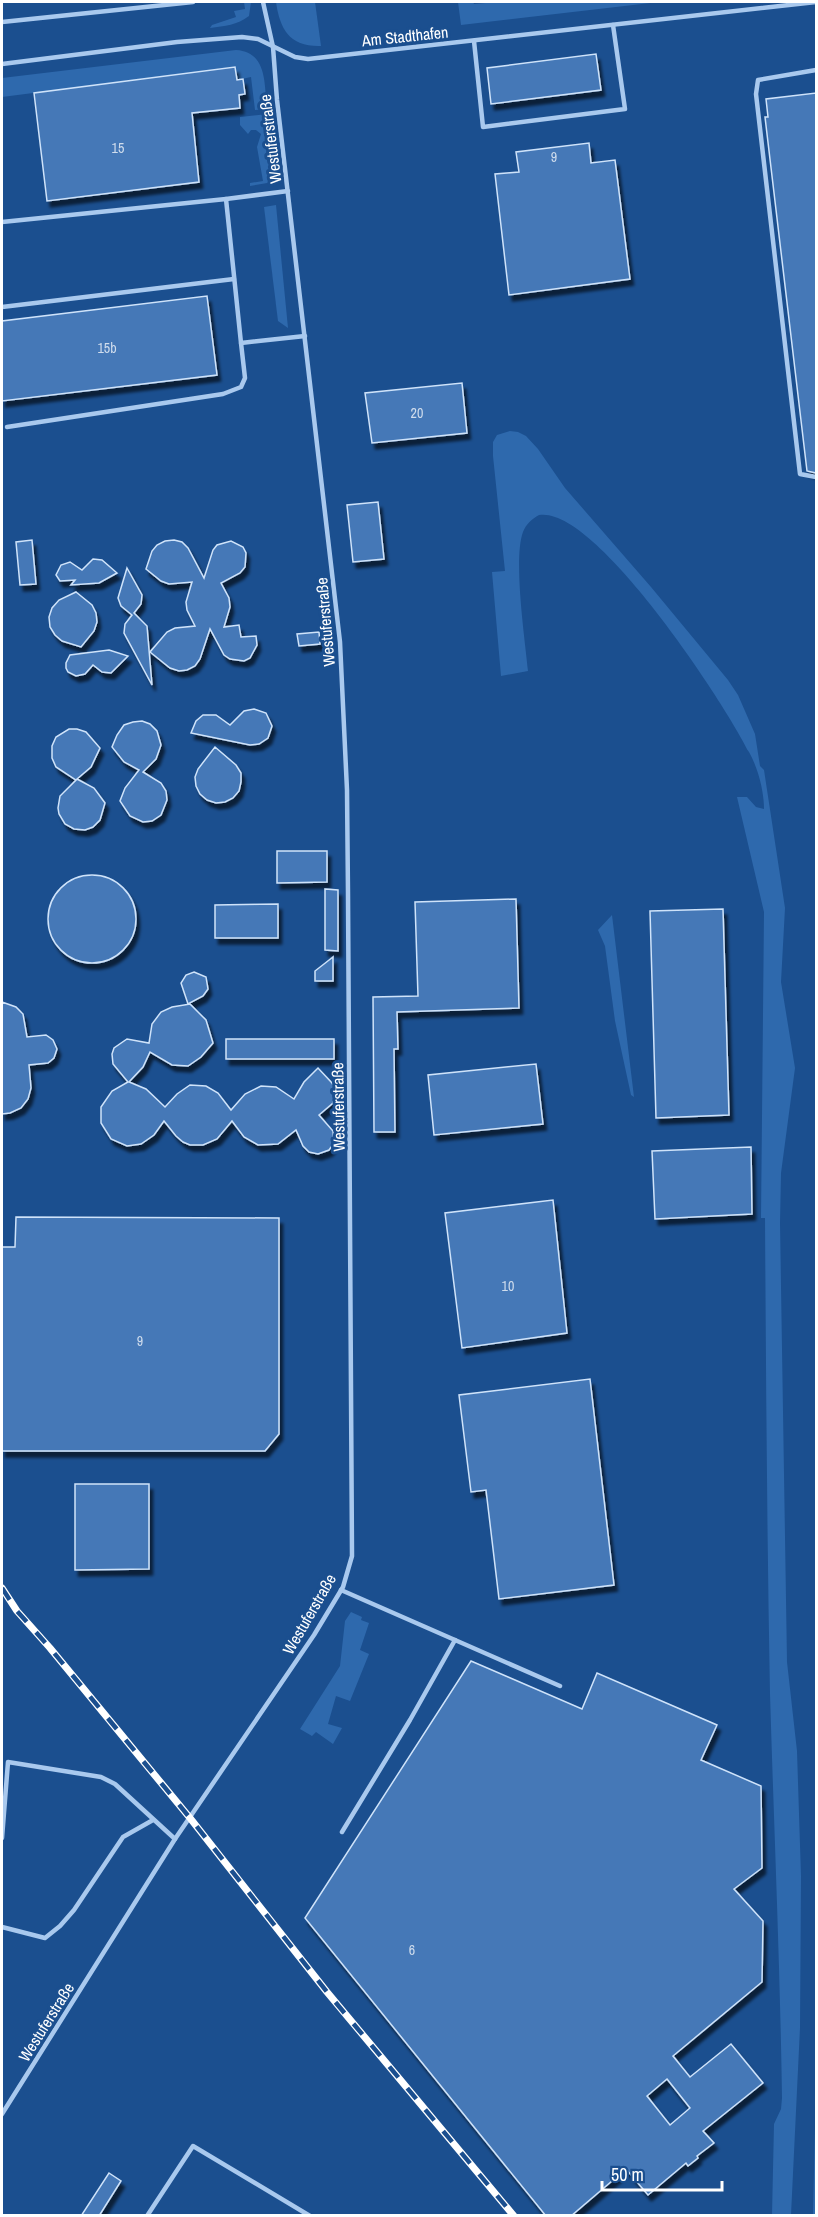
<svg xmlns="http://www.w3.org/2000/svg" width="818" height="2217" viewBox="0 0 818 2217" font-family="'Archivo Narrow',sans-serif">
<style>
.green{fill:#2e69ad}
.building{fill:#4478b7;stroke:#cfe3fa;stroke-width:1.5;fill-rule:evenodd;filter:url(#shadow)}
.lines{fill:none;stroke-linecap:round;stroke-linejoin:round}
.lane{stroke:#a9c9ee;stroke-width:4.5}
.rail-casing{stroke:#fff;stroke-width:7}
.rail{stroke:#1b4f8f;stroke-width:4.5;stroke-dasharray:14;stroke-linecap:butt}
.labels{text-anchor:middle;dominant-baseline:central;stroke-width:6;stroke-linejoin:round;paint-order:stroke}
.number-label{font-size:14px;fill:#d0dded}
.street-label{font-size:16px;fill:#fff;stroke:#1b4f8f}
</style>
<defs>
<filter id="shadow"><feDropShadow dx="3.5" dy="6" stdDeviation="1.5" flood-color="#0009"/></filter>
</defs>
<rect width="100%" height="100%" fill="#1b4f8f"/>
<g class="green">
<path d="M244 2H251L249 16C237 25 225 26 210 28L212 25 236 17 234 11 245 9Z"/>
<path d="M276 2H315L321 46C290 47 280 30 276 2Z"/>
<polygon points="458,2 473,2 474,4 497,2 659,2 461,25"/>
<path d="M236 50C268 52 264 85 267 109L255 110 251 77 237 80 235 67 2 97V78Z"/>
<polygon points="268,114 275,180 273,182 250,186 250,183 263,181 257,147 261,134 256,130 251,130 248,134 240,125 240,117"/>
<polygon points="276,205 288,328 278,321 264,207"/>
<path d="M510 431 518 432 526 436 538 449 565 488 651 587 728 680 738 695 755 734 760 766 764 770 785 908 781 982 795 1068 781 1173 780 1223 787 1662 797 1751 801 1876 800 2028 791 2215H772L774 2124 781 2109 782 2098C780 1963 774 1829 770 1694 767 1535 766 1377 765 1218H761L764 912 737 797H747L756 807 764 809C764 791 758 768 749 752 725 703 595 505 539 515 532 519 526 524 523 532 513 559 525 639 528 671L501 676 492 572 505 571 493 456V442L497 435Z"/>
<polygon points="612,915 634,1097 631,1095 615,1021 605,946 598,930"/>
<polygon points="351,1612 362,1617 361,1620 369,1623 360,1650 369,1654 350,1701 336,1696 328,1724 342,1728 333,1744 316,1732 312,1736 300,1729 340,1666 345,1621"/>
<polygon points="816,2084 816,2215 813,2216 813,2215"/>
</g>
<g class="building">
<polygon points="596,54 601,90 491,104 487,68"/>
<polygon points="235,67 237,80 243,79 245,94 239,95 240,108 192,113 199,182 47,201 34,93"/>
<polygon points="816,93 816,473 807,471 765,117 768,117 766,99"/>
<polygon points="589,143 591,163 615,160 630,279 509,295 495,174 519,172 516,152"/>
<polygon points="207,296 217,375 2,401 2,321"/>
<polygon points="462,383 467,433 372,443 365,393"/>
<polygon points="378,502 384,559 353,562 347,505"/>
<polygon points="32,540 36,584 20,585 16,542"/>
<polygon points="174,540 182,542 188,548 204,578 213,550 217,545 231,541 243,547 246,553 245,567 240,573 221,583 229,598 230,607 224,627 239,625 241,637 256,636 257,645 250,658 244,661 230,659 224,655 210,629 200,659 195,666 187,670 179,671 170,668 150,652 167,632 175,628 195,626 187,610 186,602 192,582 169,584 161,581 146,569 152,551 157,545 165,541"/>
<polygon points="93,559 102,560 117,573 99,583 71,585 75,580 60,581 56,575 61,565 70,562 82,570"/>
<polygon points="127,568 142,595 141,604 134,613 147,626 152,685 124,633 125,624 132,615 121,606 118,598"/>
<polygon points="76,592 92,605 96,613 97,622 94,631 81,647 62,641 55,635 50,627 49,617 52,608 59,600"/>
<polygon points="319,632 320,644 299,646 297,634"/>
<polygon points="109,650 128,656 111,673 102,672 93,665 85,674 76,676 68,672 66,668 66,663 70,655"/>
<polygon points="254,709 266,713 272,726 268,738 259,744 250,745 191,733 196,721 203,715 216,715 230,725 244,711"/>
<polygon points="142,721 150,724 157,731 161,745 156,759 143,772 161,783 166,791 167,800 161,815 152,821 143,822 130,816 120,801 125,788 139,770 124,762 112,747 117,735 124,725 133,722"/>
<polygon points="69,729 77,729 86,732 100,748 91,767 77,779 94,788 105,803 100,820 93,827 85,830 74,829 65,824 59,814 58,808 60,796 76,780 56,767 52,758 52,746 56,737"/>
<polygon points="215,747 236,765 241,773 241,782 239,791 233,798 225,802 216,803 207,800 200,794 196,786 195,777 198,769"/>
<polygon points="277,851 327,851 327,882 277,883"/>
<circle cx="92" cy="919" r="44"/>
<polygon points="325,889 338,890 338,951 325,950"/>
<polygon points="516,899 519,1008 397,1012 398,1049 394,1049 395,1132 374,1132 373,997 418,996 415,902"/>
<polygon points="278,904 278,938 215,938 215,905"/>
<polygon points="723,909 729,1115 656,1118 650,911"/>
<polygon points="333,957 333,981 315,981 315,971"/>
<polygon points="194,972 206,977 208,989 203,996 188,1004 181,983 186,975"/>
<polygon points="2,1002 16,1007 23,1014 27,1037 46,1035 53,1040 57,1049 54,1058 48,1063 29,1065 31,1088 28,1099 21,1108 10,1113 2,1114"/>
<polygon points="190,1004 206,1020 213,1043 201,1057 188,1066 172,1065 150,1052 143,1067 129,1082 146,1089 165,1107 177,1094 190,1085 206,1086 218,1093 231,1110 245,1094 261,1086 276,1087 294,1099 304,1082 318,1068 332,1083 336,1092 333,1103 319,1115 333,1131 334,1143 329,1150 318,1154 309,1152 303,1146 296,1130 278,1144 258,1145 244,1137 232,1121 217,1139 203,1145 190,1145 183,1142 176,1136 164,1121 154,1135 141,1144 127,1146 111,1139 101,1123 101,1107 112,1091 128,1082 113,1064 112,1054 114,1048 127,1039 149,1043 152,1024 161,1012 172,1007"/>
<rect x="226" y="1039" width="108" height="20"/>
<polygon points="536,1064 543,1124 434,1135 428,1075"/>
<polygon points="751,1147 752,1214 655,1219 652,1151"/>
<polygon points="553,1200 567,1333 462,1348 445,1213"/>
<polygon points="16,1217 279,1218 279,1434 265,1451 2,1451 2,1247 15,1247"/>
<polygon points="590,1379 614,1585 499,1599 486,1490 471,1492 459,1395"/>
<polygon points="75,1484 149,1484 149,1569 75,1570"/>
<path d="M471 1661 582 1709 597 1673 717 1725 701 1760 761 1786 762 1868 734 1889 763 1921 762 1982 673 2056 690 2077 731 2044 763 2083 703 2131 714 2143 697 2156 698 2158 688 2166 686 2163 648 2195 626 2169 571 2216H546L305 1918ZM667 2079 690 2108 670 2125 647 2096Z"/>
<polygon points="109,2173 121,2181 99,2216 81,2216"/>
</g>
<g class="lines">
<g class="lane">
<polyline points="2,22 193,2"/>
<polyline points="474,41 483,127 625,109 613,25"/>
<polyline points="2,64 177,42 242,37 258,39 295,57 308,59 816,2"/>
<polyline points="816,70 758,80 756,94 800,474 816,477"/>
<polyline points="288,191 226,199 241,343 305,336"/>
<polyline points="2,222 226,199"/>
<polyline points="2,307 234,279"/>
<polyline points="7,427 223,394 241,387 245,378 241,343"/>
<polyline points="341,1590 560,1686"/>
<polyline points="342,1832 410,1720 455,1640"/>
<polyline points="2,1838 8,1762 101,1777 115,1784 175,1839"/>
<polyline points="2,1927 45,1938 60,1926 74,1910 123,1837 153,1820"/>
<polyline points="2,2114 175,1839 314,1635 343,1587 352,1556 348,894 347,790 340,642 277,100 273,47 263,2"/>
<polyline points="147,2216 193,2146 310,2216"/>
</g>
<g class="rail-casing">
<polyline id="rail" points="2,1588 17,1611 50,1648 190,1818 327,1992 514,2216"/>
</g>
<use href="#rail" class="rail"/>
</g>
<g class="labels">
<g class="number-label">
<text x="118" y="148">15</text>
<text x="554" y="157">9</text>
<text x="107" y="348">15b</text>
<text x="417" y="413">20</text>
<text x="508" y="1286">10</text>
<text x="140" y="1341">9</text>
<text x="412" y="1950">6</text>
</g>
<g class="street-label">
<text transform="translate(405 36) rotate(-6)">Am Stadthafen</text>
<text transform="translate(270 139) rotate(-97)">Westuferstraße</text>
<text transform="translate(325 622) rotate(-95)">Westuferstraße</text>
<text transform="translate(338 1107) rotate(-91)">Westuferstraße</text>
<text transform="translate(309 1614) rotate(-60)">Westuferstraße</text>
<text transform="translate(46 2022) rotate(-58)">Westuferstraße</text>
</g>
</g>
<rect width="818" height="2217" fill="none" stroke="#ffffff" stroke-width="6"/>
<path d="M602 2181v9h120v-9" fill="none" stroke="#ffffff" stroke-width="3"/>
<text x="611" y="2181" font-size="18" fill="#ffffff" stroke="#1b4f8f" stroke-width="4.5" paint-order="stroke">50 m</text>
</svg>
